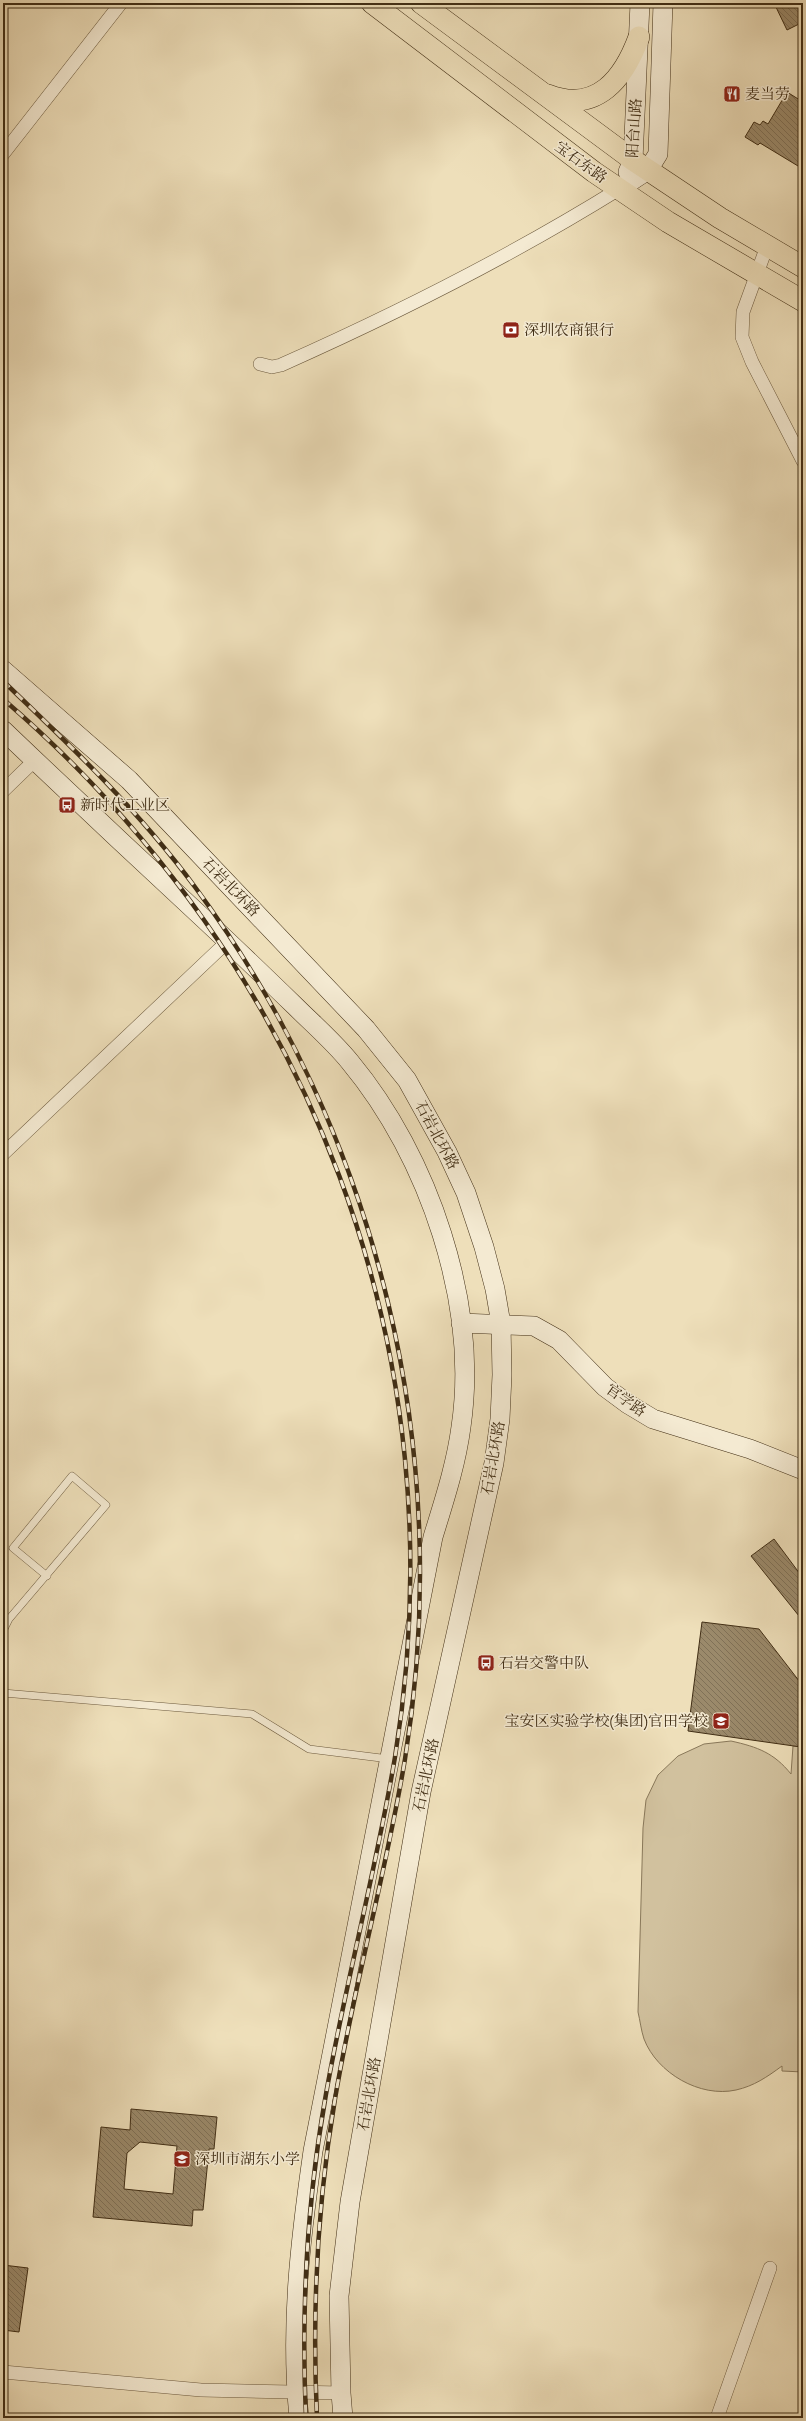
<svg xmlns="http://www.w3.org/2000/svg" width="806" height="2421" viewBox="0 0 806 2421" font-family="'IM FELL Great Primer','Noto Serif SC',serif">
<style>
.green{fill:#d1c19e;stroke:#89785a}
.building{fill:url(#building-back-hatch);stroke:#412e15;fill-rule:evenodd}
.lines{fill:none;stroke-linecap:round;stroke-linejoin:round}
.lane-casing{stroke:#6c5a3e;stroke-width:8}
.street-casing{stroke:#6c5a3e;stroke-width:14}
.secondary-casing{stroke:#412e15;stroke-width:20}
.primary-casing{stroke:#412e15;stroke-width:22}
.lane{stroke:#f4ead2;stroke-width:7}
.street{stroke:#f4ead2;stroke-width:13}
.secondary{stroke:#f4ead2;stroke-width:19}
.primary{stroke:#eedfba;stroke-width:21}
.rail-casing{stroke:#412e15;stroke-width:4.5}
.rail{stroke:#f4ead2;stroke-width:3;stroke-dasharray:9;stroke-linecap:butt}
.labels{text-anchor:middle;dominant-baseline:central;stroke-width:3;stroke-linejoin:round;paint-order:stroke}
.poi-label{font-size:15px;fill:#412e15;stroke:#f4ead2;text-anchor:start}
.street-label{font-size:15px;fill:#412e15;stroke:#f4ead2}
</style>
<defs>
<pattern id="building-back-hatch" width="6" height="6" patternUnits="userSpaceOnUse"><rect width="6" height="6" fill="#9b8a6b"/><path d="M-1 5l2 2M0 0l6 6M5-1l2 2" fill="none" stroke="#807157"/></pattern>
</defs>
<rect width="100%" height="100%" fill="#eedfba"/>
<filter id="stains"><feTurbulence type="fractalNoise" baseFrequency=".005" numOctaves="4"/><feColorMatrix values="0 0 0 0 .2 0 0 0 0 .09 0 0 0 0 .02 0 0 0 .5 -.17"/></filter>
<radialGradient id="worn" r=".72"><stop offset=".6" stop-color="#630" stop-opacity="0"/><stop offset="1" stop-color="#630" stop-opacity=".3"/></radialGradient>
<path class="green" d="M731 1741C758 1747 774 1753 791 1774L793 1746 803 1747V2072L782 2071V2066C767 2077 754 2086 736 2090 700 2098 657 2073 644 2039 641 2030 640 2020 638 2012L643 1828 646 1800 658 1775 678 1756 704 1744Z"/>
<g class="building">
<polygon points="774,3 800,3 803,9 803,22 787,30"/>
<polygon points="787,92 803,102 803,169 760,143 758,145 745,137 754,122 760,125 763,121 768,124"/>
<polygon points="774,1539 803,1578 803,1621 751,1556"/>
<polygon points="702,1622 759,1629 803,1686 803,1728 801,1747 688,1731"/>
<path d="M131 2109 217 2117 214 2149H209L203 2210H193L192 2226 93 2217 101 2127 130 2130ZM140 2142 177 2146 173 2194 124 2189 127 2153Z"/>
<polygon points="3,2265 28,2268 19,2332 3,2330"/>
</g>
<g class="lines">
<g class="lane-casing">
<g id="lane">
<polyline points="3,1631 9,1619 106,1505 72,1476 13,1548 47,1576"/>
<polyline points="3,1693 252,1714 309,1749 389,1759"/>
</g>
</g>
<g class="street-casing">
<g id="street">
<polyline points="3,154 121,3"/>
<polyline points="767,246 743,312 742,337 752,362 803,461"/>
<path d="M260 364 272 367 281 365C398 313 511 256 619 189"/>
<polyline points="3,791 35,760"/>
<polyline points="3,1154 228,941"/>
<polyline points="3,2372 201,2390 341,2393"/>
<polyline points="717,2418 770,2268"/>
</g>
</g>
<g class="secondary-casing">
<g id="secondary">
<polyline points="628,172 633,160 640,3"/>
<polyline points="619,189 648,170 658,154 663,3"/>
<polyline points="3,670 129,780 366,1029 407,1080 447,1152 466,1193 484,1247 495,1289 501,1324 502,1375 500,1419 494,1463 421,1792 350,2202 339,2296 341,2393 343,2418"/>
<path d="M3 730C70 794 137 857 205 920 235 948 265 977 295 1006 313 1024 334 1042 350 1062 429 1157 479 1304 461 1427 456 1465 444 1501 433 1537L313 2151C300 2242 290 2326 299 2418"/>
<polyline points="461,1323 534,1326 559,1340 605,1387 628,1404 653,1419 750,1449 803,1470"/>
</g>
</g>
<g class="primary-casing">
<g id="primary">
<polyline points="372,3 594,172 668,222 803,301"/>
<polyline points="421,3 633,160 720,218 803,267"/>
<path d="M548 95C597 114 624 78 639 37"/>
</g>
</g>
<use href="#lane" class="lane"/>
<use href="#street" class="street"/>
<use href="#secondary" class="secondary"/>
<use href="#primary" class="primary"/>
<g class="rail-casing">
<g id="rail">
<path d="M3 681C71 746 139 811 195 887 379 1136 455 1453 405 1759 386 1873 354 1985 335 2099 317 2205 312 2312 317 2418"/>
<path d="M3 699C311 964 461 1353 395 1757 376 1870 346 1981 326 2094 307 2200 301 2310 306 2418"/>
</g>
</g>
<use href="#rail" class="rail"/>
</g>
<defs>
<g id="restaurant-square" transform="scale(0.9)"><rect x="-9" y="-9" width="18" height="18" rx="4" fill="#8f2418" stroke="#f4ead2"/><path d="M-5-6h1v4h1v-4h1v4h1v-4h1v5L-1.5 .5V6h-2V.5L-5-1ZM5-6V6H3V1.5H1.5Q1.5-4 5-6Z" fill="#fff"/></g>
<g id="bank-square" transform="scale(0.9)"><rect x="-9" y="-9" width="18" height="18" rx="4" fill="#8f2418" stroke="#f4ead2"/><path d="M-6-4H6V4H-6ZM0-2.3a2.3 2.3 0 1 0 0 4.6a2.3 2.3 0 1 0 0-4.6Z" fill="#fff"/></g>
<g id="bus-square" transform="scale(0.9)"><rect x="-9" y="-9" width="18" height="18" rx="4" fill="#8f2418" stroke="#f4ead2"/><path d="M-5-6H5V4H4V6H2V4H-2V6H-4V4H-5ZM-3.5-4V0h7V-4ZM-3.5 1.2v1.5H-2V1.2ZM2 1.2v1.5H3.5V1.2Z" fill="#fff"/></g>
<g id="school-square" transform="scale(0.9)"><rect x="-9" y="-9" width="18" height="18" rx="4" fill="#8f2418" stroke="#f4ead2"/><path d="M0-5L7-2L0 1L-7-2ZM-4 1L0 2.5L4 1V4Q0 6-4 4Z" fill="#fff"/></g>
</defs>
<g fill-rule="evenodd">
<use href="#restaurant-square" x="732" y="94"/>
<use href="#bank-square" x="511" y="330"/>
<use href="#bus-square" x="67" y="805"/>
<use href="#bus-square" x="486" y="1663"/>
<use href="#school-square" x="721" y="1721"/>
<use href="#school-square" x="182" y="2159"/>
</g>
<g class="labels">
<g class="poi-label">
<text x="745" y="94">麦当劳</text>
<text x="524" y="330">深圳农商银行</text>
<text x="80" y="805">新时代工业区</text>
<text x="499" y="1663">石岩交警中队</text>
<text x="708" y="1721" text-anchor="end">宝安区实验学校(集团)官田学校</text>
<text x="195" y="2159">深圳市湖东小学</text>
</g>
<g class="street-label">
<text transform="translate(634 128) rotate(-86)">阳台山路</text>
<text transform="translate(581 162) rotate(36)">宝石东路</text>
<text transform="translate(231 887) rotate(46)">石岩北环路</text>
<text transform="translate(437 1135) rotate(62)">石岩北环路</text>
<text transform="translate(626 1400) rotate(35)">官学路</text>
<text transform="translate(493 1458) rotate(-80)">石岩北环路</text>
<text transform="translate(426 1775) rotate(-78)">石岩北环路</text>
<text transform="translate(369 2094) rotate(-80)">石岩北环路</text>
</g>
</g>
<rect width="806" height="2421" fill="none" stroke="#eedfba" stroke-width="16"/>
<rect x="4" y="4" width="798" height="2413" fill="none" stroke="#412e15" stroke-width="2"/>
<rect x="8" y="8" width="790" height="2405" fill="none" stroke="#412e15"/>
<rect width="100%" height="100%" filter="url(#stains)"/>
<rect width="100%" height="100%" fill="url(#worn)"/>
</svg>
